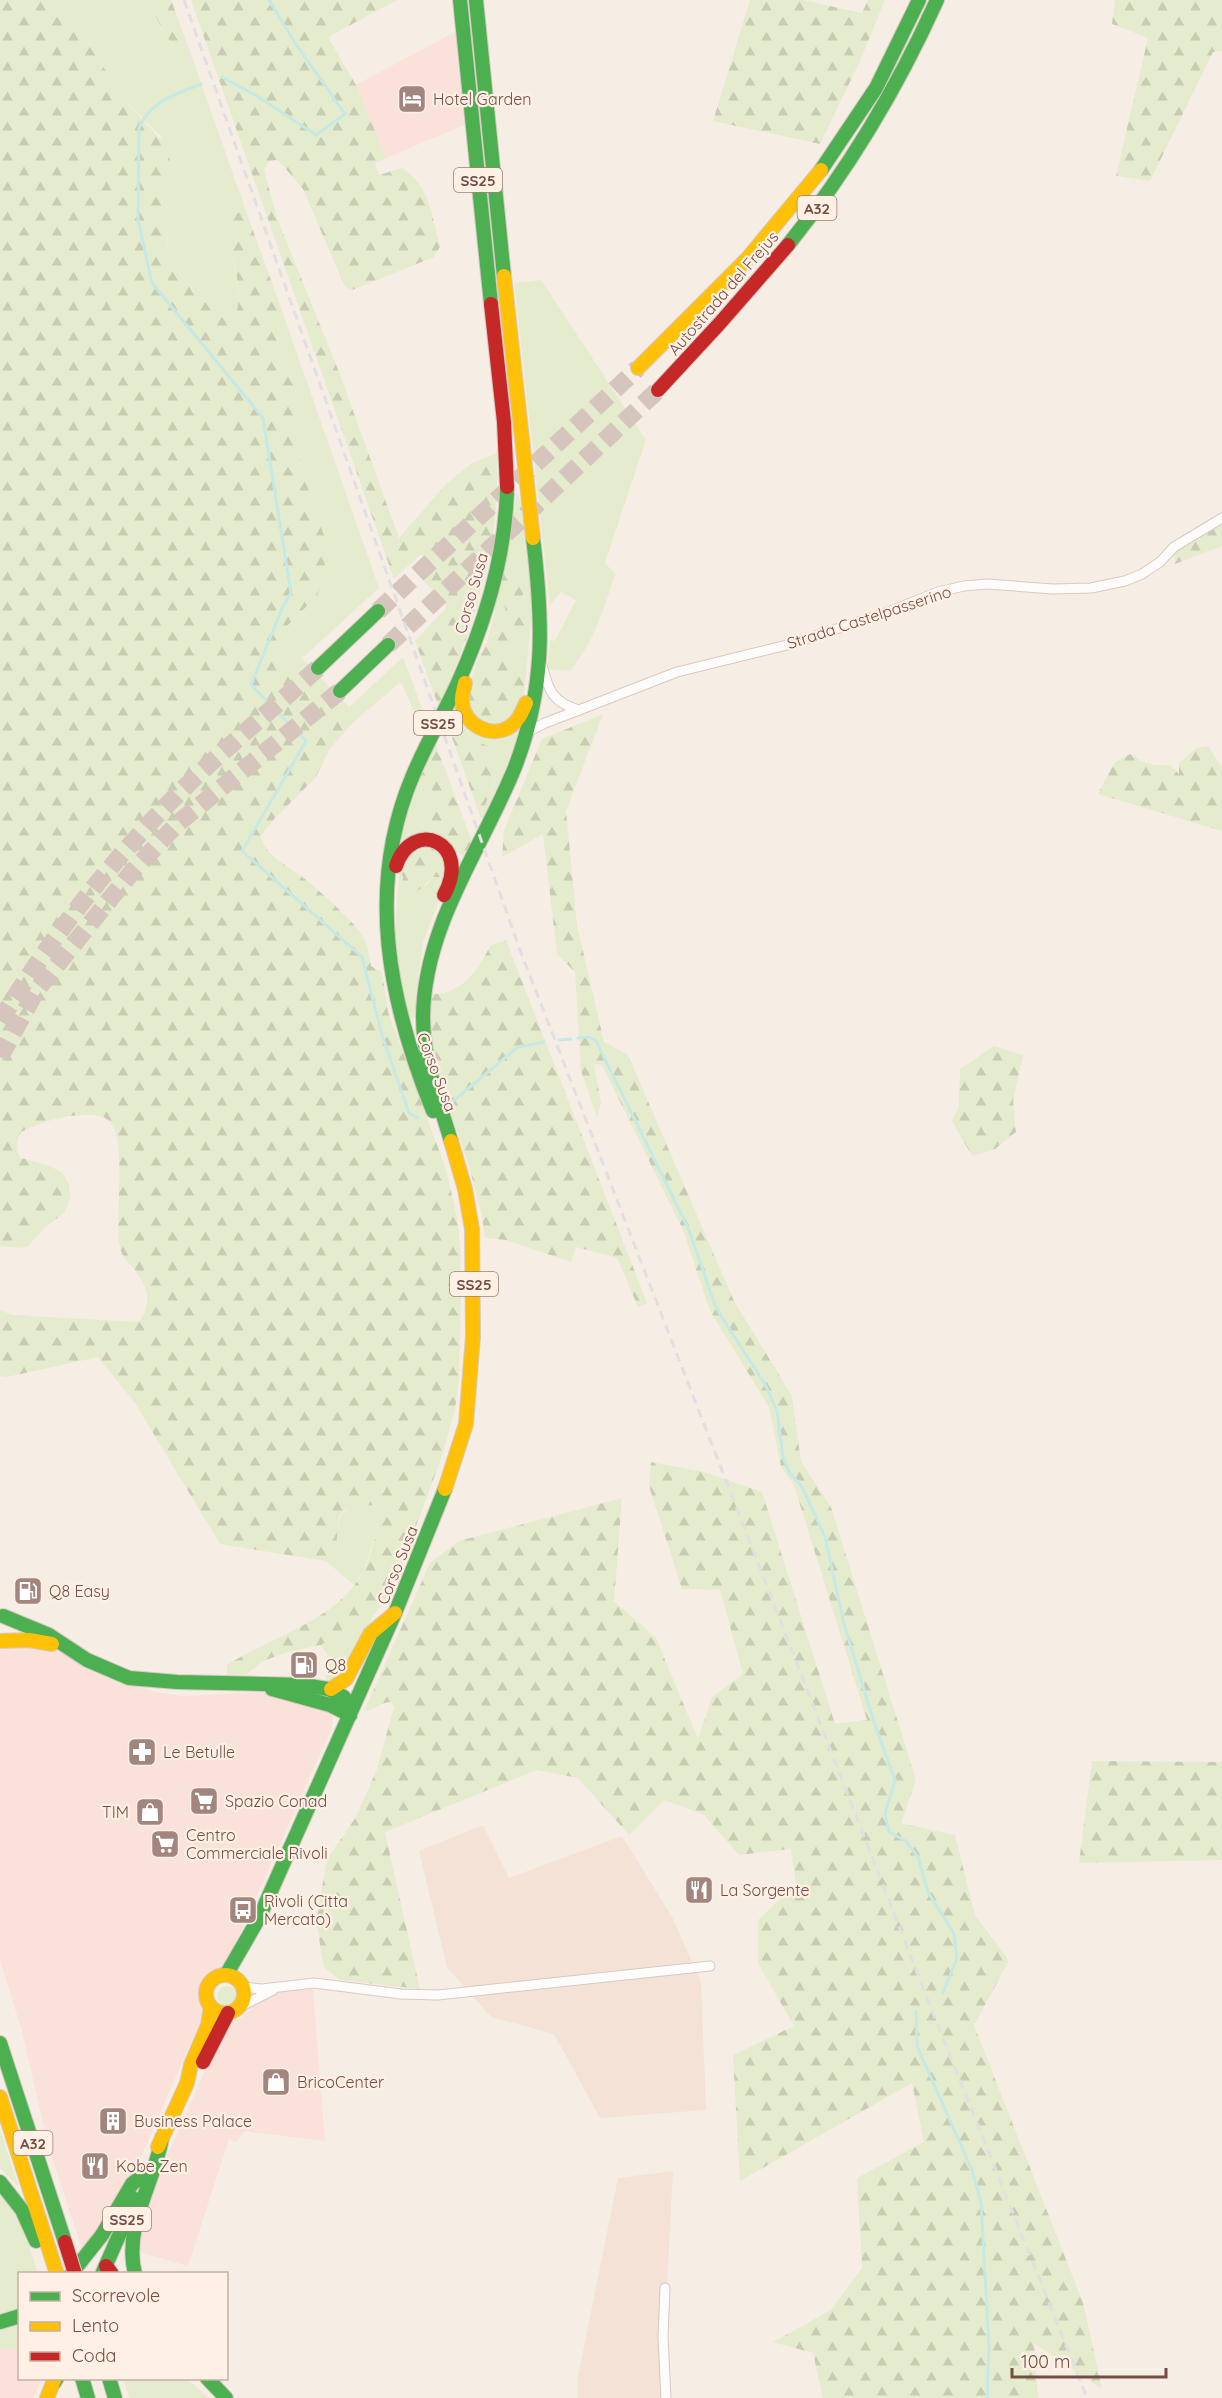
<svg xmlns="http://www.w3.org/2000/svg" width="1222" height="2398" viewBox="0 0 1222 2398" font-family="Quicksand,sans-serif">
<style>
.residential{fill:#f4e2d6}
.commercial{fill:#fae1da}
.green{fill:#e5ecce}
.forest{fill:url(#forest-firs)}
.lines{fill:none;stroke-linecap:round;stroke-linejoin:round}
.stream{stroke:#c6e9e6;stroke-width:3}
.highway-tunnel{stroke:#d6c5bd;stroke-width:18;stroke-dasharray:18 9;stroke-linecap:butt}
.street-casing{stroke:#d7c9c3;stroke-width:11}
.fast-casing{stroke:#d6c8c1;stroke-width:16}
.slow-casing{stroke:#d6c8c1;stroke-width:16}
.jam-casing{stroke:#d6c8c1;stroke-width:16}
.street{stroke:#fefcfb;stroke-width:9}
.fast{stroke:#4caf50;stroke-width:14}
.slow{stroke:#ffc107;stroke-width:14}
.jam{stroke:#c62828;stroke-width:14}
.rail{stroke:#e2dfe3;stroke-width:3;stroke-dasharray:9 6;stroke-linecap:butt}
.jam-bridge-casing{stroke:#d5c8c2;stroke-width:16;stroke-linecap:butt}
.jam-bridge{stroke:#c62828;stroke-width:14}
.labels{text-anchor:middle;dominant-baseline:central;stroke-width:4.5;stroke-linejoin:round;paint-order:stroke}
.shield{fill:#fff0e5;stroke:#9e7f75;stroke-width:1.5}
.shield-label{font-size:15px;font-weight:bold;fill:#744e45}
.poi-label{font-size:16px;fill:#744e45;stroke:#fff0e5;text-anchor:start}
.street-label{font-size:16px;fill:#744e45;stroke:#fff0e5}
</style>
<defs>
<pattern id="forest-firs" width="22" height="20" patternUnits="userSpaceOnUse" patternTransform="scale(1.5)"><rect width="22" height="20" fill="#e5ecce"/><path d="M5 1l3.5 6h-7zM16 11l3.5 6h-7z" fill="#c8ccb2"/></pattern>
</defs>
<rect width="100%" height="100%" fill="#f6ede5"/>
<g class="residential">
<polygon points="483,1825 509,1878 622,1836 672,1917 701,1982 706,2110 600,2118 554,2034 491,2017 447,1967 419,1851"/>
<polygon points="673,2171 661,2398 578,2398 578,2377 618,2178"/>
</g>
<g class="commercial">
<polygon points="455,32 464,125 386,158 356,85"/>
<polygon points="27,1644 44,1646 64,1653 128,1684 157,1692 182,1696 267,1692 329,1711 333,1717 332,1727 231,1954 220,1970 204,1982 198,1996 203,2009 202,2017 129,2184 82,2249 48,2145 22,2031 0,1960 0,1650"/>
<polygon points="313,1989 325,2141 245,2131 236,2142 229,2139 188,2266 137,2251 152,2190 224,2028 230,2021 241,2018 259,2001 271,1994 283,1991"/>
<polygon points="0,2349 19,2349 20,2378 42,2379 33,2398 0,2398"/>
</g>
<g class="green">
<path d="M55 0H146L173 47 177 50 188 46 246 211H240C237 225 233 240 233 254 233 274 247 301 231 319L218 316 175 270 168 255 166 201 171 166 160 135 127 103 77 27Z"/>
<path d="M541 280 646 440 605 563 615 574C603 611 595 640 570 671L548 669 550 640 555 641 576 600 561 592 550 605 514 283Z"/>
<path d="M281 308 379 588 302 658 349 707 403 657 425 716 417 719 402 684 399 683C382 699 363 712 347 729L281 655 280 644 285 628 294 618 324 575 326 541 302 470 298 447 300 415 295 388 283 366 277 344Z"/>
<polygon points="517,492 522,505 531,593 531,621 522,605 524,595 515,579 504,567"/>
<path d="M499 584C503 600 511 614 503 630L494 633 487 642 495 612V597Z"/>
<polygon points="530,631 527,663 514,657 510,650 512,642 522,632"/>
<polygon points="457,698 522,724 501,779 482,819 480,816 495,780 495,752 491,747 474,743 467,731 452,721 447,723 447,720"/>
<polygon points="419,776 419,790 428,811 428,835 398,849"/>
<polygon points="399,874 403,876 404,882 426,886 433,877 445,877 445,884 423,942 416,993 416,1017 412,1018 405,1016 394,947"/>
<path d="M354 1505 378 1506 382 1513 364 1570 354 1585 326 1561C345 1544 327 1517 354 1505Z"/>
<polygon points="393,1588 388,1598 373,1616 343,1677 325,1684 329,1657 321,1645 351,1624"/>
<circle cx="227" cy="1996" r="10"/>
<polygon points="0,2130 19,2187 0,2168"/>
<polygon points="0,2190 23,2227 38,2273 20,2274 19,2308 0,2314"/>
<polygon points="19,2325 19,2349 0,2349 0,2330"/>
<polygon points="123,2379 187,2379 209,2398 130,2398"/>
</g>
<g class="forest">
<path d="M0 0H55L77 27 127 103 167 146 171 166 166 201 168 255 175 270 218 316 231 319C246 304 235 274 233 255 232 243 233 230 233 218L240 211H246L281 308 277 344 283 366 295 388 300 415 298 447 302 470 326 541 324 575 317 596 285 628 280 644 281 655 347 729 329 750 316 777 275 818 261 836C264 856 292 868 306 880 319 890 355 923 362 935 368 945 369 954 371 966L382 972 388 1012 446 1169 457 1218 460 1244 461 1289 459 1378 455 1409 441 1459 393 1588 351 1624 321 1645 284 1653 261 1662 247 1674 227 1675V1665C271 1637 339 1620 364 1570 372 1553 376 1532 381 1513L378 1506C314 1501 353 1536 326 1561L220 1544 135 1403 98 1357 7 1377 0 1376V1310L12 1315 139 1322C153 1303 148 1287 134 1269 129 1263 123 1258 121 1251 112 1220 130 1140 108 1120 102 1115 94 1115 86 1115 62 1115 42 1122 21 1132 16 1142 14 1149 21 1158L50 1166 63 1173 69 1185 70 1199 64 1213 44 1228 28 1246 19 1248 0 1246Z"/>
<polygon points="146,0 171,0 188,46 177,50 173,47"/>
<path d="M191 0H397L328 37 356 85 386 158 375 163 379 175 402 168C430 185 432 218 440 247L434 257 352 290 345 287 303 189 278 160 269 161 264 170 277 218 339 372 399 538 446 484 472 463 497 453C501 543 474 626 439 708L415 641 447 607 424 581 436 569 421 554 394 579Z"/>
<polygon points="750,0 802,0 862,13 868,0 885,0 860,61 820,144 713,121"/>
<polygon points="1115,0 1222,0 1222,51 1213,52 1150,181 1116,176 1148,38 1112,24"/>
<polygon points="1222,519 1222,546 1175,564 1174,547"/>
<path d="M504 567 513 572 515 579 524 586 522 605 531 621 530 631 522 632 512 642 510 650 514 657 527 663 524 696 512 721 493 727C487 724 477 720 473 715 460 701 478 654 488 641 492 635 496 633 503 630 511 614 502 603 500 587 499 580 502 574 504 567Z"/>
<path d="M603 714 566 811 577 925 604 1042 628 1055 734 1301 792 1396 801 1462 831 1507 916 1780 901 1823 955 1835 975 1915 1009 1961 974 2025 1083 2303 1102 2389 1034 2343 1038 2398H823L813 2353 773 2342 831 2310 862 2268 857 2178 924 2142 912 2083 740 2181 733 2055 794 2026 758 1963V1920L796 1884 791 1849 739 1855 704 1815 664 1800 629 1835 578 1778 537 1770 385 1832 420 1989 340 1980 324 1967 316 1921 327 1859 356 1817 377 1769 394 1707 391 1702C381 1702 375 1710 364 1711L430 1563 459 1541 622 1498 614 1601 656 1638 698 1739 712 1697 743 1674 720 1590 682 1589 649 1486 651 1462 704 1472 762 1492 835 1724 867 1720 794 1485 781 1467 769 1407 710 1311 683 1230 602 1065 594 1064 601 1103 597 1117 581 1071 575 972 557 954 543 834 502 857 504 830 542 739Z"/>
<path d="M452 721 462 726 474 742C480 745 487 743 492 748 507 760 486 803 480 816L447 723Z"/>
<polygon points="435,742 472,842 464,856 428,835 428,811 419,790 419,776"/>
<path d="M1208 746 1222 767V831L1098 794 1114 763 1130 754C1144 763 1153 767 1170 765L1179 774V763L1196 748Z"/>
<path d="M433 844 449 861 445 877H433C424 885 417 895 405 895L402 893 403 876 399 874 400 865 408 850Z"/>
<path d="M506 940 647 1303 638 1307 617 1258 576 1247 571 1262 506 1240 485 1238 482 1215 469 1166 438 1076 430 1039V994C460 996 479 970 490 946Z"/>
<polygon points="994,1046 1023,1055 1013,1100 1016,1132 995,1149 972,1156 952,1121 959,1106 960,1069"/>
<polygon points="1092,1761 1222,1762 1222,1860 1079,1863"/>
</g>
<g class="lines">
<g class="stream">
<polyline points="222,77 257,96 316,135 345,114 295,43 269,0"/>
<path d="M201 84C175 95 151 100 139 128L138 219 152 283 263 418 291 593 283 606 251 685 306 741 242 851 362 957 382 1035 409 1113 418 1118"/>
<polyline points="578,1038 589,1037 596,1041 689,1230 716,1308 766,1386 777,1411 783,1457 789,1472 802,1487 825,1537 844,1624 873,1719 895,1780 885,1814 889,1832 906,1841 918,1857 928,1892 954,1934 957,1958 943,1993"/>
<polyline points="559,1040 571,1039"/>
<polyline points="452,1102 518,1047 544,1042"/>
<polyline points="916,2012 917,2046 972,2170 981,2203 989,2347 987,2398"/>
</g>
<g class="highway-tunnel">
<polyline points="378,611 638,368"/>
<polyline points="388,645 658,390"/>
<path d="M0 1021C40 955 87 892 139 835 193 774 258 722 318 668"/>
<polyline points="0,1057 36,991 132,872 177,824 340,691"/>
</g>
<g class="street-casing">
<g id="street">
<polyline points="579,710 677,672 791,644 888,612 938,592 964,586 987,584 1053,589 1091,588 1125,581 1142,574 1160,562 1174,547 1222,518"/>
<path d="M526 733 545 723 579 710C553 703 548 690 542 665"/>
<polyline points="243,1987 262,1989 314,1983 401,1994 438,1995 710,1966"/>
<polyline points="238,2008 273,1990"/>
<polyline points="665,2288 663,2337 666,2398"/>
</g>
</g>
<g class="fast-casing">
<g id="fast">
<polyline points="460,0 491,304"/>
<polyline points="476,0 504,276"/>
<polyline points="821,170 876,88 919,0"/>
<path d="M788 245C849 169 897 89 937 0"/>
<polyline points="318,668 378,611"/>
<polyline points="340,691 388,645"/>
<path d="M433 1111C389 1002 365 888 413 775 426 744 443 715 457 685 485 623 506 555 507 487"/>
<path d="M451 1141C439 1101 423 1060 423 1017 424 925 482 849 515 767 546 686 543 621 533 538"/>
<polyline points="3,1616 49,1635 87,1660 129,1678 177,1682 304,1685 328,1689 344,1697 350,1715"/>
<polyline points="272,1689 330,1705 350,1715"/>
<polyline points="226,1975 259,1918 395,1613 445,1489"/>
<polyline points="0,2043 65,2242"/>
<polyline points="0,2182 22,2210 36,2241"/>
<polyline points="71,2274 102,2235 132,2184 148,2171"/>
<polyline points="102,2274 135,2199"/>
<path d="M135 2274C123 2226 154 2184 162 2138"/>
<polyline points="0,2322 20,2316"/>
<polyline points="82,2378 88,2398"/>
<polyline points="109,2378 115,2398"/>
<polyline points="207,2378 226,2398"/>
<polyline points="54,2383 57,2378"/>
</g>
</g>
<g class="slow-casing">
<g id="slow">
<polyline points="504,276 533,538"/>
<polyline points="638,368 747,259 821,170"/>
<path d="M465 683C464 689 461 696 462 702 463 724 491 740 511 726 519 720 522 712 526 703"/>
<polyline points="445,1489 466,1424 473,1336 472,1229 465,1189 451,1141"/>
<polyline points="0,1641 29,1640 52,1644"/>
<polyline points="331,1689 346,1679 370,1634 395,1613"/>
<circle cx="225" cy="1994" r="19"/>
<polyline points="0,2097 57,2274"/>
<polyline points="158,2147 187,2083 191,2065 208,2025 211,2007"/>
<polyline points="47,2398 55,2378"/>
</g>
</g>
<g class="jam-casing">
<g id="jam">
<polyline points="491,304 504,422 507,487"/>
<polyline points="658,390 720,323 788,245"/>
<path d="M396 866C412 817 473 842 444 895"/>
<polyline points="203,2062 228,2013"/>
<polyline points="106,2266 112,2274"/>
</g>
</g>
<use href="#street" class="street"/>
<use href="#fast" class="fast"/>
<use href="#slow" class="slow"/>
<use href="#jam" class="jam"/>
<polyline class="rail" points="184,0 520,950 921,1983 1087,2398"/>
<g class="jam-bridge-casing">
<polyline id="jam-bridge" points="65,2242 75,2274"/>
</g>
<use href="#jam-bridge" class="jam-bridge"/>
</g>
<defs>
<g id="hotel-square" transform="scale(1.5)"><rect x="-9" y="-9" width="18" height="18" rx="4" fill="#a2867d" stroke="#fff0e5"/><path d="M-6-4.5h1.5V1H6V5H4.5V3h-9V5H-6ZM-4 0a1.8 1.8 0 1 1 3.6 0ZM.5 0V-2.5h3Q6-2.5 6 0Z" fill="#fff"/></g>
<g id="fuel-square" transform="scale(1.5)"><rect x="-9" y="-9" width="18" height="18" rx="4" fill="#a2867d" stroke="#fff0e5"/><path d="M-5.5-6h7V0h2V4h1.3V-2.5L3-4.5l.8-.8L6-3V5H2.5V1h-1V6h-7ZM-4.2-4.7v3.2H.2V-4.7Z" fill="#fff"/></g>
<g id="pharmacy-square" transform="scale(1.5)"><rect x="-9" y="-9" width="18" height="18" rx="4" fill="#a2867d" stroke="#fff0e5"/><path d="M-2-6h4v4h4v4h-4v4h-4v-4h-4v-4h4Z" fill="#fff"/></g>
<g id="supermarket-square" transform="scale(1.5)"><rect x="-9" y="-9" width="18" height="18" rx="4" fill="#a2867d" stroke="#fff0e5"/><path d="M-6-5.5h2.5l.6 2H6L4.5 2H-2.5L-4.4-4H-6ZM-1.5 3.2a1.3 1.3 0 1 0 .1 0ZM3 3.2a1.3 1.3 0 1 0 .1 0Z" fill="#fff"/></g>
<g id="shop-square" transform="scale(1.5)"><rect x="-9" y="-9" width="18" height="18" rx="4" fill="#a2867d" stroke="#fff0e5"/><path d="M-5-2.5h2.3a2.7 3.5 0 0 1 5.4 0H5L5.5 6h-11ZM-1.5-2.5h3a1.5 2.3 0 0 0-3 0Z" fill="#fff"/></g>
<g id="restaurant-square" transform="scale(1.5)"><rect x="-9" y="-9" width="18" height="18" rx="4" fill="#a2867d" stroke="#fff0e5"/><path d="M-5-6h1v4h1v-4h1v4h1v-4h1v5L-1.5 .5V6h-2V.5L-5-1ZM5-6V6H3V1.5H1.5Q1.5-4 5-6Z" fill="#fff"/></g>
<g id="bus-square" transform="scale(1.5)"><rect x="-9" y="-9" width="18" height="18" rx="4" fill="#a2867d" stroke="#fff0e5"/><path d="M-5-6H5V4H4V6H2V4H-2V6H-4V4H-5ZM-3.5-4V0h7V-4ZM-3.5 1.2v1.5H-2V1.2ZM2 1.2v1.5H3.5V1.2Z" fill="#fff"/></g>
<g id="building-square" transform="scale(1.5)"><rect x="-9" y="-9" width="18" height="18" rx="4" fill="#a2867d" stroke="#fff0e5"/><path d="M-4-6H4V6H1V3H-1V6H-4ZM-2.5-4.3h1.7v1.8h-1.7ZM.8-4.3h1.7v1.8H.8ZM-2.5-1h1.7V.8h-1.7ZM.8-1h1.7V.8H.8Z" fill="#fff"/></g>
</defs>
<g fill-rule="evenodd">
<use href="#hotel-square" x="412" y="99"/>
<use href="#fuel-square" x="28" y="1591"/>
<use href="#fuel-square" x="304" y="1665"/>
<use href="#pharmacy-square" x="142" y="1752"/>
<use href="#supermarket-square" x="204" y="1801"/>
<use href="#shop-square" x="150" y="1812"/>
<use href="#supermarket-square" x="165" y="1844"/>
<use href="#restaurant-square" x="699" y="1890"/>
<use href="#bus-square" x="243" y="1910"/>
<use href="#shop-square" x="276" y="2082"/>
<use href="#building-square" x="113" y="2121"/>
<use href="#restaurant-square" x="95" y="2166"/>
</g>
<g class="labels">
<g class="shield">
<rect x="454" y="168" width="48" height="24" rx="4.5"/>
<rect x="797.5" y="196" width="39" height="24" rx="4.5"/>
<rect x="414" y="711" width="48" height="24" rx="4.5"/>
<rect x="450" y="1272" width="48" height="24" rx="4.5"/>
<rect x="13.5" y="2131" width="39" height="24" rx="4.5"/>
<rect x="103" y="2207" width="48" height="24" rx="4.5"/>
</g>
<g class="shield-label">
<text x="478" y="180">SS25</text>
<text x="817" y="208">A32</text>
<text x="438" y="723">SS25</text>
<text x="474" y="1284">SS25</text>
<text x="33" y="2143">A32</text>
<text x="127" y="2219">SS25</text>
</g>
<g class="poi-label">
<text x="433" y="99">Hotel Garden</text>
<text x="49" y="1591">Q8 Easy</text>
<text x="325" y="1665">Q8</text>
<text x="163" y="1752">Le Betulle</text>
<text x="225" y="1801">Spazio Conad</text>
<text x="129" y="1812" text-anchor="end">TIM</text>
<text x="186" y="1835">Centro<tspan x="186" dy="18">Commerciale Rivoli</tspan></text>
<text x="720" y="1890">La Sorgente</text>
<text x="264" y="1901">Rivoli (Citta<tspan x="264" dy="18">Mercato)</tspan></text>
<text x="297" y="2082">BricoCenter</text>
<text x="134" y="2121">Business Palace</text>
<text x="116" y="2166">Kobe Zen</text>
</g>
<g class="street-label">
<text transform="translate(723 293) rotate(-49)">Autostrada del Frejus</text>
<text transform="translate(471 593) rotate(-74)">Corso Susa</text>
<text transform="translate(869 617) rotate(-18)">Strada Castelpasserino</text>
<text transform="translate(437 1072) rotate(69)">Corso Susa</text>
<text transform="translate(397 1565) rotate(-68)">Corso Susa</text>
</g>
</g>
<rect x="18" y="2272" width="210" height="108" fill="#fff0e5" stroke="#c7afa5" stroke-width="1.5"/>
<rect x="30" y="2292" width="30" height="9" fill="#4caf50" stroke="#c7afa5" stroke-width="1.5"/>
<text x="72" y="2302" font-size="18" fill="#744e45">Scorrevole</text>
<rect x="30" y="2322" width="30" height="9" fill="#ffc107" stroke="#c7afa5" stroke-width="1.5"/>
<text x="72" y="2332" font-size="18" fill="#744e45">Lento</text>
<rect x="30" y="2352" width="30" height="9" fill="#c62828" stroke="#c7afa5" stroke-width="1.5"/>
<text x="72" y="2362" font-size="18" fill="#744e45">Coda</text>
<path d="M1012 2368v9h154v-9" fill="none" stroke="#744e45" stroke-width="3"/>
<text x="1021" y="2368" font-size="18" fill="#744e45" stroke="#fff0e5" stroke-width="4.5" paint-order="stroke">100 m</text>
</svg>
